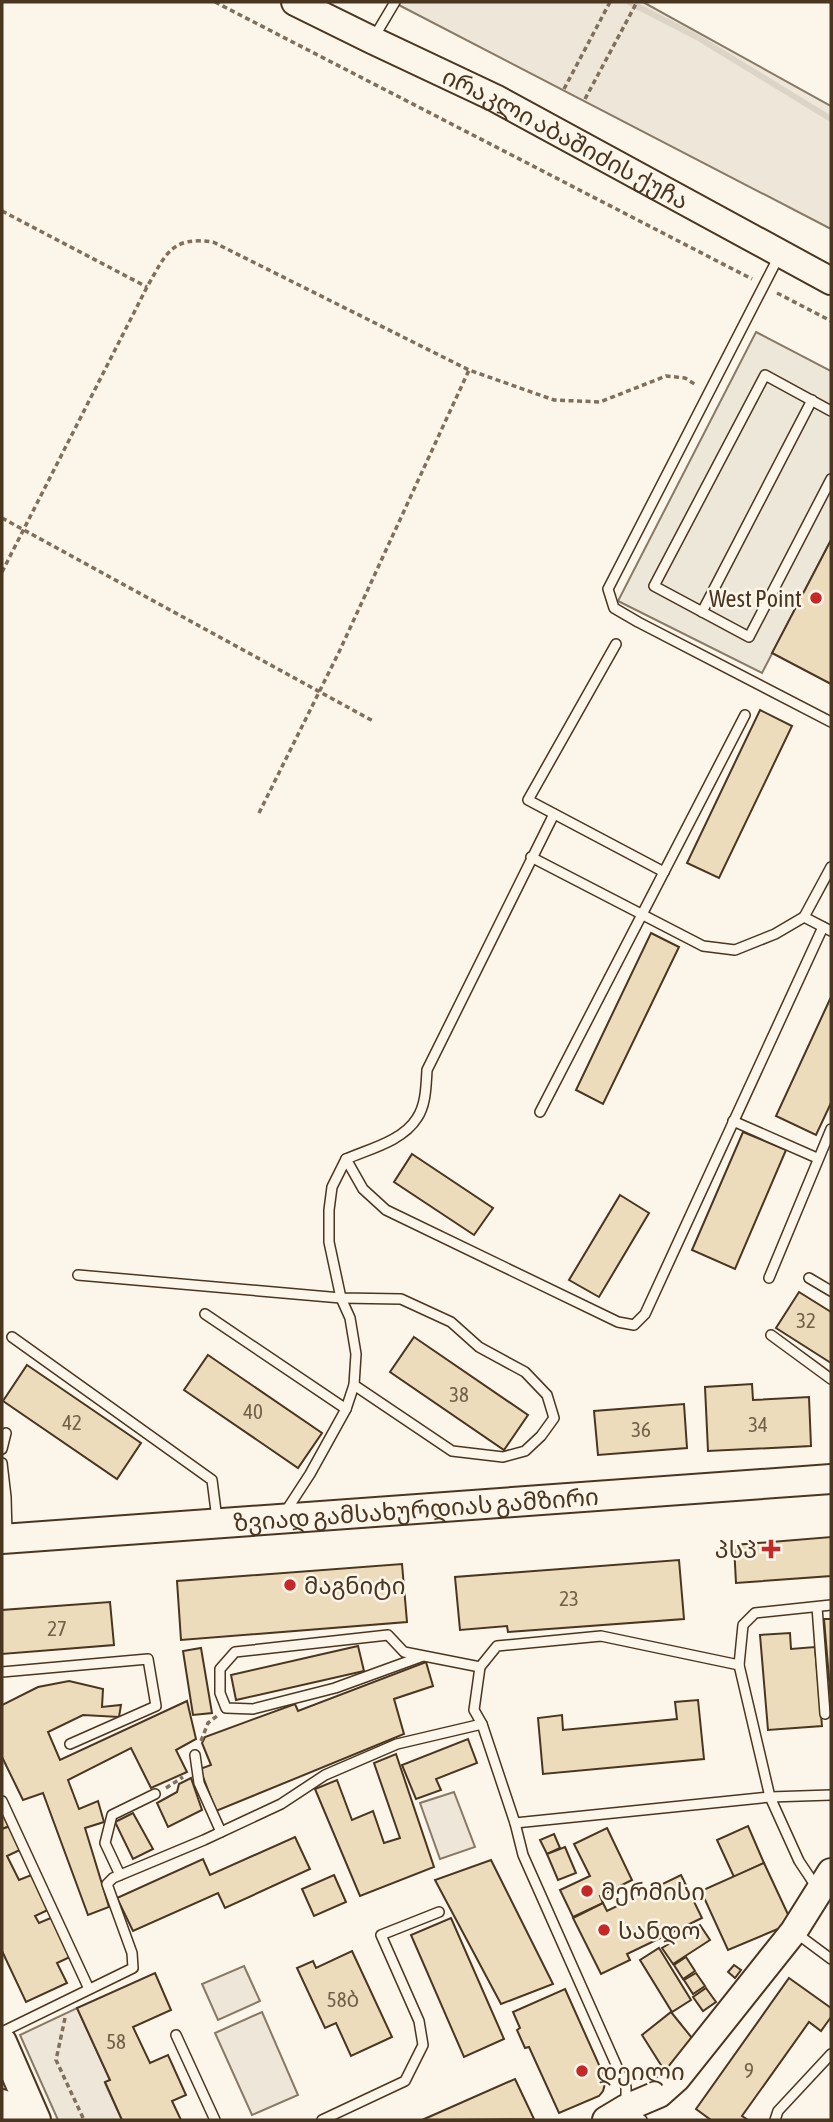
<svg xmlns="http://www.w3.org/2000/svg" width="833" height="2122" viewBox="0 0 833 2122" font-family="'Asap Condensed','Noto Sans Georgian',sans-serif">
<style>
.green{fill:#ede6d9;stroke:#887966;stroke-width:2}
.parking{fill:#ede7d9;stroke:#887966;stroke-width:2}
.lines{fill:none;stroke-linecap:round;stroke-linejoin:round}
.stream{stroke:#dcd4c6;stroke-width:6}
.building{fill:#ecdcbc;stroke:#4a3520;stroke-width:2}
.lane-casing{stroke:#4a3520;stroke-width:12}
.secondary-casing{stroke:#4a3520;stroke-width:30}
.primary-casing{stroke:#4a3520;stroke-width:32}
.path{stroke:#7f6f5c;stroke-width:3.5;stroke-dasharray:5 3.5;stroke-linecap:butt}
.lane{stroke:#fbf6e9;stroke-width:9}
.secondary{stroke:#fbf6e9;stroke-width:26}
.primary{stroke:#fbf6e9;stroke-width:28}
.poi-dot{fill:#c62828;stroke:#fbf6e9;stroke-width:2.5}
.labels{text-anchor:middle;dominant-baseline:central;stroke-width:5;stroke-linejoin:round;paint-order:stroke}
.number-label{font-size:21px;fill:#725f47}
.street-label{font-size:24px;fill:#4a3520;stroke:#fbf6e9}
.poi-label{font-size:24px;fill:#4a3520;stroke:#fbf6e9;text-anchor:start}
</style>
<rect width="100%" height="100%" fill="#fbf6e9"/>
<g class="green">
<polygon points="393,2 643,2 831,106 831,229"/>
<polygon points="454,1792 475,1847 440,1859 420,1803"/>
<polygon points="244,1966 260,2001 218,2020 202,1984"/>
<polygon points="77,2008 110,2080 105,2083 122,2120 58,2120 20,2035"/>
<polygon points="262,2012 298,2095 252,2115 215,2033"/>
</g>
<polygon class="parking" points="756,332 831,371 831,540 762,673 618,601"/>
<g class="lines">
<polyline class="stream" points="629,2 697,37 831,119"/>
</g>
<g class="building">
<polygon points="831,540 831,684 772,653"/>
<polygon points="760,710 792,726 719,878 687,863"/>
<polygon points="651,933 679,947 603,1104 576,1090"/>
<polygon points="831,997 831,1103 816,1135 776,1116"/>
<polygon points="743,1132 786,1150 735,1269 692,1250"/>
<polygon points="412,1154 493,1208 474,1235 394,1182"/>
<polygon points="620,1195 649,1213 599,1297 569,1280"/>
<polygon points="799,1292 831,1312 831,1363 776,1328"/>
<polygon points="414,1337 528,1415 504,1450 390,1372"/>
<polygon points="208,1355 322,1433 298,1468 184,1390"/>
<polygon points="27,1365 141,1443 117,1479 3,1401"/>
<polygon points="752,1384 753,1400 809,1397 811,1446 708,1451 705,1387"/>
<polygon points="684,1404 687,1448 598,1455 594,1411"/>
<polygon points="831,1537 831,1576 736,1583 734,1545"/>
<polygon points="679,1560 684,1619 508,1632 507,1626 460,1630 455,1577"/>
<polygon points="402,1564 407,1622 181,1640 177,1581"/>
<polygon points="110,1602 114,1645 2,1654 2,1610"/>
<polygon points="824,1619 831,1619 831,1702"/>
<polygon points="790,1633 791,1649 815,1647 822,1726 768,1730 760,1635"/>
<polygon points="358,1646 364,1671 236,1700 231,1675"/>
<polygon points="201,1648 212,1713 193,1715 183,1651"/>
<polygon points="426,1662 433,1686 394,1699 404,1734 216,1811 200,1769 211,1765 202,1743 205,1737 295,1704 298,1711"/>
<polygon points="69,1681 103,1689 102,1707 121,1705 119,1717 83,1715 48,1732 60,1760 187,1701 196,1739 176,1750 187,1772 151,1788 131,1748 68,1780 79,1809 98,1801 104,1822 85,1828 109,1907 88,1915 43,1793 23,1800 2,1757 2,1705 38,1687"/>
<polygon points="698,1700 704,1759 543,1774 538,1718 562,1715 563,1730 677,1719 675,1702"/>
<polygon points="468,1739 477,1763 436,1779 441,1790 416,1799 402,1765"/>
<polygon points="396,1754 434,1867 360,1896 315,1789 337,1780 352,1820 373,1811 384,1843 400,1838 374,1763"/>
<polygon points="191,1778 202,1810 168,1827 157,1803 177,1792 179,1784"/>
<polygon points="2,1807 10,1826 2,1829"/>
<polygon points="133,1813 153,1849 133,1859 115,1822"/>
<polygon points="10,1826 22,1849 7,1856 19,1880 34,1874 50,1909 35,1916 39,1923 53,1917 72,1956 57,1963 67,1983 26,2002 2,1951 2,1829"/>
<polygon points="748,1826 764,1863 734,1877 717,1840"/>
<polygon points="607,1828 632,1880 600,1896 603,1903 573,1917 560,1890 590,1876 574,1844"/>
<polygon points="554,1834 560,1848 547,1854 540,1840"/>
<polygon points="295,1837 310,1869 225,1908 218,1893 133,1931 117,1898 203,1859 210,1875"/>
<polygon points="565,1847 576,1873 558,1880 547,1854"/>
<polygon points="491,1860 553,1984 501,2004 435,1880"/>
<polygon points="764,1863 792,1923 728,1950 701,1891"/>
<polygon points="334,1875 346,1902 314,1916 302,1889"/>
<polygon points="681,1875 702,1918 627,1954 630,1960 601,1974 573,1918 603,1903 607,1911"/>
<polygon points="451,1918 504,2039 464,2057 411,1935"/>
<polygon points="700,1925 710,1940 673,1964 662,1948"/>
<polygon points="659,1948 691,2000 672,2012 640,1960"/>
<polygon points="352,1951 392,2037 351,2056 336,2023 325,2028 297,1968 313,1961 316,1968"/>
<polygon points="686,1957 695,1971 683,1979 674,1965"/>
<polygon points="734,1965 741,1970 735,1978 728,1972"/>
<polygon points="155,1973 171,2010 133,2027 150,2063 168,2055 186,2095 172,2101 181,2120 122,2120 105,2082 110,2080 77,2008"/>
<polygon points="696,1973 705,1986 693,1994 684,1980"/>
<polygon points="789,1978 831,2008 831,2017 821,2031 809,2022 742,2116 748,2120 711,2120 696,2109"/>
<polygon points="706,1988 716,2002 703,2011 693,1997"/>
<polygon points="565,1989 604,2076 605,2084 603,2091 599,2096 559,2113 529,2047 525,2048 517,2030 520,2028 513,2012"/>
<polygon points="671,2012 692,2038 666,2073 642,2035"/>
<polygon points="515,2079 534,2119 422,2120"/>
</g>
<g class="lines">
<g class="lane-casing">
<g id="lane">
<polyline points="373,39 395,2"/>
<polyline points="779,256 608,589 614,608 638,622 831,722"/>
<polyline points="831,411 765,375 654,586 749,637 831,479"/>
<polyline points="702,612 812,400"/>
<polyline points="616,644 528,800 664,872"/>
<polyline points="531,857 703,946 735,950 775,934 804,917 831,931"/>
<polyline points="804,917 831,867"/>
<polyline points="540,1112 745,715"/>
<polyline points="733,1121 817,1158"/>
<polyline points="346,1159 363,1189 386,1210 618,1322 634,1325 645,1314 823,927"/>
<polyline points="78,1275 341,1298 401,1299 451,1322 479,1347 525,1372 547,1395 554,1418 541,1436 525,1451 503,1457 452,1451 354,1385"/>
<polyline points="769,1278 831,1129"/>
<polyline points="809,1278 831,1291"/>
<polyline points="205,1314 346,1409"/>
<polyline points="771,1335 831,1379"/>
<polyline points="12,1337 212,1480 217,1519"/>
<polyline points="2,1449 6,1433"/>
<polyline points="2,1463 6,1497 7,1534"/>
<path d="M284 1514 310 1474 346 1409 354 1385 356 1354 350 1318 341 1298 329 1242V1210L332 1187 346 1159C369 1149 403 1141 417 1118 426 1105 426 1086 427 1070L554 814"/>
<polyline points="817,1607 825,1714"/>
<polyline points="423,1656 335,1688 253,1709 226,1708 220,1693 220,1669 235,1652 388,1635 404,1652 480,1667"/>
<polyline points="2,1672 148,1659 156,1706 70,1744"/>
<polyline points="195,1755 199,1783 221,1832"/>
<polyline points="2,1801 89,1989"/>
<polyline points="515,1823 770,1797 831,1795"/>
<polyline points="120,1875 105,1843 112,1815 155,1794"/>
<polyline points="817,1888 799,1861 770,1797 739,1665 743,1625 755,1613 831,1605"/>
<polyline points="796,1933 831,1959"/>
<polyline points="2,2032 133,1968 132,1953 107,1884 113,1878 204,1840 281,1804 325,1775 397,1744 482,1724"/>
<polyline points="176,2035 215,2120"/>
<polyline points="322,2120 405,2081 423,2045 419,2021 381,1935 439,1912"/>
<polyline points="642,2120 626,2108 626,2087 523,1855 515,1823 482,1724 474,1710 480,1667 497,1646 601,1636 739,1665"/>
<polyline points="775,2120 778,2111 831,2054"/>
</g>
</g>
<g class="secondary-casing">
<g id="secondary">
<path id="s1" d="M295 2 372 40 495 98 831 281"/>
<polyline points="606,2120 626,2108 659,2094 677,2078 794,1931 831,1872"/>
</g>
</g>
<g class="primary-casing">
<g id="primary">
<path id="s2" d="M2 1539 831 1479"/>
<polyline points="2,2042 36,2120"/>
<polyline points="2,2104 9,2120"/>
</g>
</g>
<g class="path">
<polyline points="215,2 752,279"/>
<polyline points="564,89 610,2"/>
<polyline points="585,99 637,2"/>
<polyline points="2,211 147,287"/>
<polyline points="777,293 831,321"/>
<polyline points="2,518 373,721"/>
<path d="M2 572 147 287C166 254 171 236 213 242L469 370"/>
<polyline points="259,813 339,652 469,370 554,400 600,402 666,376 685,378 696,385"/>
<polyline points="201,1741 208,1723 217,1716"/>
<polyline points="166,1788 183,1777"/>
<polyline points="65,2018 56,2060 84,2120"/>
</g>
<use href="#lane" class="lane"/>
<use href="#secondary" class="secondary"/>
<use href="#primary" class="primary"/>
</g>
<g class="poi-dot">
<circle cx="816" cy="598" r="7"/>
<path d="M767.5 1538.5h7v7h7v7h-7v7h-7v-7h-7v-7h7z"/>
<circle cx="290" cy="1585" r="7"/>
<circle cx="587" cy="1891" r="7"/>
<circle cx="604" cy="1930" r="7"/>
<circle cx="582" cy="2071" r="7"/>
</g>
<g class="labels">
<g class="number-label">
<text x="806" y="1320">32</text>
<text x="459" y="1394">38</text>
<text x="253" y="1411">40</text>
<text x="72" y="1422">42</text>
<text x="758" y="1424">34</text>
<text x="641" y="1429">36</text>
<text x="569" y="1598">23</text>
<text x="57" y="1628">27</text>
<text x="343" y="1999">58ბ</text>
<text x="116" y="2041">58</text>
<text x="749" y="2070">9</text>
</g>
<g class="street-label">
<text stroke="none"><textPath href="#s1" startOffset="303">ირაკლი აბაშიძის ქუჩა</textPath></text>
<text stroke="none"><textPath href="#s2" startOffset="415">ზვიად გამსახურდიას გამზირი</textPath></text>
</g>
<g class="poi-label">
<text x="802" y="598" text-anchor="end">West Point</text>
<text x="757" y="1549" text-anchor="end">პსპ</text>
<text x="304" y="1585">მაგნიტი</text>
<text x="601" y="1891">მერმისი</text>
<text x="618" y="1930">სანდო</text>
<text x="596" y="2071">დეილი</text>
</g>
</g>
<rect width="833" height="2122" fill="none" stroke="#4a3520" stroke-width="7"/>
</svg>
